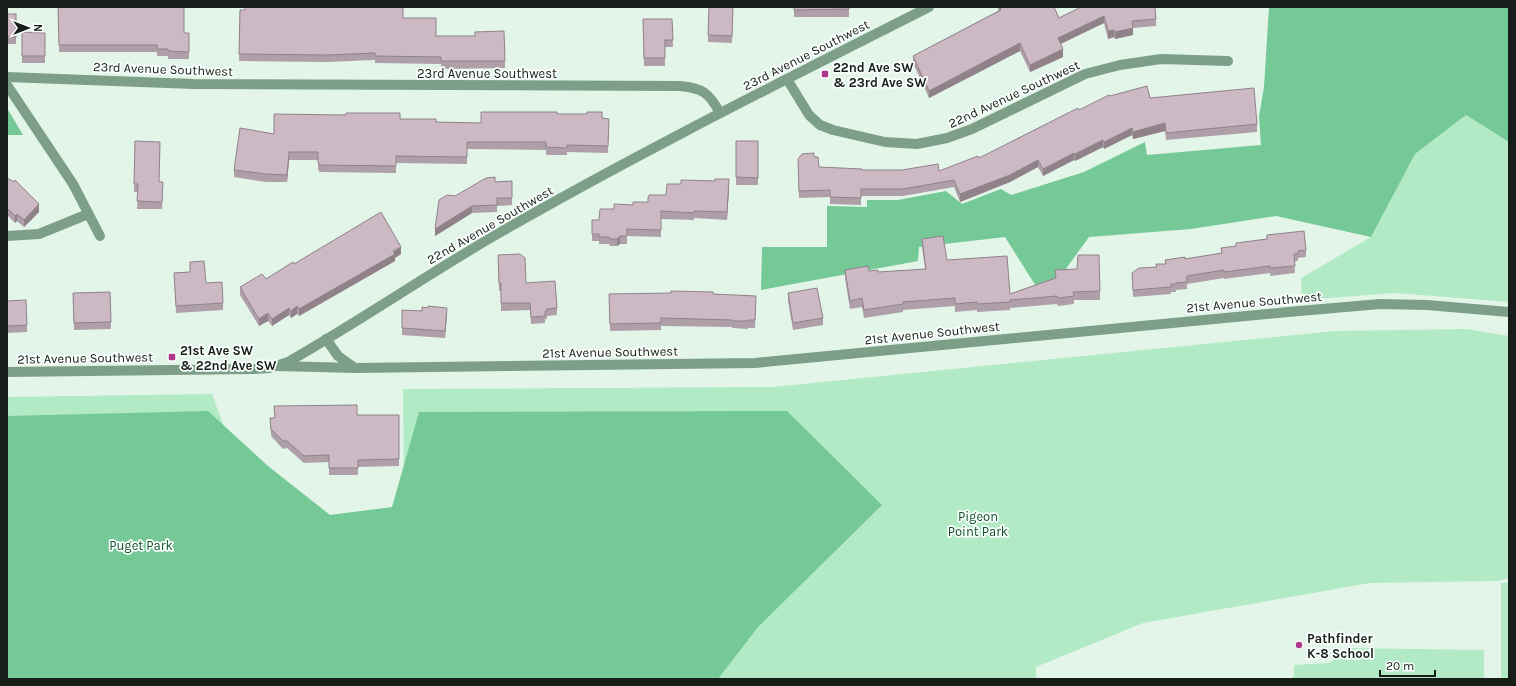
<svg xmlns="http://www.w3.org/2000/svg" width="1516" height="686" viewBox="0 0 1516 686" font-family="Karla,sans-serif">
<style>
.green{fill:#b1eac4}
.forest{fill:#75c996}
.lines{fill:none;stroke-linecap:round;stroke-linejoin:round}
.minor{stroke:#7d9f88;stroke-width:10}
.tertiary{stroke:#7d9f88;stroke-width:10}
.wall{fill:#af9fa9}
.shaded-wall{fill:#8f8289}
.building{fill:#ccb9c4;stroke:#8f8289}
.poi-dot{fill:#af388d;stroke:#fafefc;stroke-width:1.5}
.labels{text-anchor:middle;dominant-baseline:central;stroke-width:3.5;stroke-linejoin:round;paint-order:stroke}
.street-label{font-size:13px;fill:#171e19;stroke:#fafefc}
.poi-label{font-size:13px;font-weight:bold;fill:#171e19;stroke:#fafefc;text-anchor:start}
.park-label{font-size:13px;fill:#0e4f2e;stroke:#fafefc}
</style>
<rect width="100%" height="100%" fill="#e3f5e9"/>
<g class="green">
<polygon points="1466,115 1509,142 1509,302 1395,293 1302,300 1301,278 1371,237 1415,154"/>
<polygon points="1467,329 1509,336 1509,578 1497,581 1370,583 1143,623 1036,667 1036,679 7,679 7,397 212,394 231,446 257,470 405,563 403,389 773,387 1335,331"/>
<polygon points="1509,582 1509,679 1501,679 1501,583"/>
<polygon points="1348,648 1484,650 1484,679 1291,679 1294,675 1294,665 1330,663"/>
</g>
<g class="forest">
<polygon points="1269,7 1509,7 1509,142 1466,115 1415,154 1371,237 1276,216 1191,229 1089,237 1044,299 1005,237 919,247 918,261 761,290 762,247 827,247 827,206 867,207 867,200 898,200 946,191 962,204 1001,189 1011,195 1084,172 1145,142 1147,155 1261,145 1259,116 1264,87"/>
<polygon points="7,108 23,135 7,135"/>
<polygon points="208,411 268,466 330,515 392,507 419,412 787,411 882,505 758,627 718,679 7,679 7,416"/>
</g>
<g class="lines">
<g class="minor">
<path d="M7 77 193 84 680 86C703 88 709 93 720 113"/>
<polyline points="787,79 809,115 820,125 833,130 885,142 917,144 947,138 972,129 1085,74 1120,65 1161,59 1228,61"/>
<polyline points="7,85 73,184 100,236"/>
<polyline points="7,236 39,234 88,214"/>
<polyline points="326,339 338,356 355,368"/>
<polyline points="277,366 355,368 755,363 1288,312 1380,304 1427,305 1509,312"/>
</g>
<path class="tertiary" d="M7 372 254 369 269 368 288 362C360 321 428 274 499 233 640 152 785 80 929 7"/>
</g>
<g class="wall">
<polygon points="58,7 184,33 189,33 189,59 168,59 168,56 157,56 157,52 59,52"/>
<polygon points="733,7 732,43 708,42 708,35"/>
<rect x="794" y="7" width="55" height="10"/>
<polygon points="998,7 1054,7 1059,18 1081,7 1156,19 1156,26 1133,28 1133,35 1115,39 1114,37 1108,39 1104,23 1061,44 1063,57 1030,72 1020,51 929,98 913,63 913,56 998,11"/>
<polygon points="240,10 403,18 436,36 505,61 505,68 441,69 441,64 375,63 375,60 327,62 239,61"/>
<rect x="7" y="14" width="9" height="30"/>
<polygon points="643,19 672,19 673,47 665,47 665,66 644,66"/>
<polygon points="22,32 45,33 45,63 22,63"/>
<polygon points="1110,96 1150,98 1257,124 1257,132 1166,140 1165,131 1133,139 1132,135 1104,149 1103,147 1075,161 1074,160 1043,176 1038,167 1010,182 960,202 954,187 903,196 861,196 861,205 830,204 830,197 799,198 798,166 814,157 819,167 862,170 939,171 979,158 1079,110"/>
<polygon points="557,114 609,119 608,153 567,152 567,155 546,155 546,150 467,149 467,164 396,163 396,173 319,172 319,170 318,170 318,160 289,160 287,182 266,182 234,177 234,170 274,134 400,119 436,122 481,123"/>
<polygon points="135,141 159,182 163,182 162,209 137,209 138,192 134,192"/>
<rect x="736" y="141" width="22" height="44"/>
<polygon points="7,178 39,212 24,227 17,221 15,223 7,215"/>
<polygon points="512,181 512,205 497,206 497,212 472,213 435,236 455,196 495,182"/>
<polygon points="729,187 727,220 694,218 694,220 661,219 661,237 627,236 627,244 620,244 617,246 610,246 609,244 599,244 599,241 592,241 592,220 599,220 614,209 633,205 648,202 666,195"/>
<polygon points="1267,235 1306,250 1306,257 1298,258 1298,261 1294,261 1295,273 1270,276 1270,273 1224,279 1224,278 1187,284 1187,289 1176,290 1176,292 1171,292 1171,294 1133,297 1132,273 1156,267 1156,264 1165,264 1165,260 1185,259 1221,253 1221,248 1236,246 1267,239"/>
<polygon points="922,239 947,260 1010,294 1055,278 1055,270 1100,291 1100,300 1074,300 1074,304 1058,306 1057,304 1010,308 1010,310 977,312 977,310 955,312 955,306 903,310 903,312 864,318 862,307 850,309 845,278 845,270 878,272 925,269 922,247"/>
<polygon points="401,254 395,258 395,261 299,316 297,314 291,318 289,315 272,326 268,321 259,326 240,295 240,287 266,279 294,264"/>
<polygon points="498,255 526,283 557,308 557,315 547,316 547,319 545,319 545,323 531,324 530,310 501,311 501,291 499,291"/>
<polygon points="190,262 206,283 223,303 223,310 176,313 174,273 190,272"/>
<polygon points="110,292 111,329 74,330 73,293"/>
<polygon points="788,293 823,318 823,325 793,330 788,301"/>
<polygon points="609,294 713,294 756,303 755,328 748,328 748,329 732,328 732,327 661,326 661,330 610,331"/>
<polygon points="7,301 27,325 27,332 7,333"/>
<polygon points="402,310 422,311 447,314 445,338 402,335"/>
<polygon points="357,415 399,415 399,466 358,467 358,475 329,475 329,462 304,463 287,448 283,449 271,436 270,418"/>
</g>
<g class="shaded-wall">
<polygon points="1104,16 1104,23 1058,45 1058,38"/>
<polygon points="1133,28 1133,35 1115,39 1115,32"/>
<polygon points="1114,30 1114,37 1108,39 1108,31"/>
<polygon points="1020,43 1020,51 929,98 929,91"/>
<polygon points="1063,49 1063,57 1030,72 1030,65"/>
<polygon points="1165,123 1165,131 1133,139 1133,132"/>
<polygon points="1132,128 1132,135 1104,149 1104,142"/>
<polygon points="1103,140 1103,147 1075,161 1075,154"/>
<polygon points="289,152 289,160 287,182 287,175"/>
<polygon points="1074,153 1074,160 1043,176 1043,169"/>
<polygon points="1038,160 1038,167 1010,182 960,202 960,194"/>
<polygon points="729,179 729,187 727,220 727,212"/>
<polygon points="39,204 39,212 24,227 24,220"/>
<polygon points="472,206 472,213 435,236 435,229"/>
<polygon points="17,214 17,221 15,223 15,216"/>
<polygon points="620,236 620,244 617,246 617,239"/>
<polygon points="401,247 401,254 395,258 395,261 299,316 299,309"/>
<polygon points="297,306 297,314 291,318 291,311"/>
<polygon points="289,308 289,315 272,326 272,319"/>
<polygon points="447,308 447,314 445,338 445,331"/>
<polygon points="268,313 268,321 259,326 259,319"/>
</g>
<g class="building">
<polygon points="58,7 184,7 184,33 189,33 189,52 168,51 168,49 157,49 157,45 59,45"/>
<polygon points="245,7 403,7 403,18 436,18 436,36 475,36 475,32 504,31 505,61 441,61 441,57 375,56 375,53 327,55 239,54 240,10 245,10"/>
<polygon points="709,7 733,7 732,36 708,35"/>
<polygon points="794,7 849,7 849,9 794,10"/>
<polygon points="1000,7 1054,7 1059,18 1081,7 1155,7 1156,19 1132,21 1133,28 1115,32 1114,30 1108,31 1104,16 1058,38 1063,49 1030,65 1020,43 929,91 913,56 1001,10"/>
<rect x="7" y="14" width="9" height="23"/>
<polygon points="643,19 672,19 673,40 665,40 665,58 644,58"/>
<polygon points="22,32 45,33 45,56 22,56"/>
<polygon points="1147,86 1150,98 1254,88 1257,124 1166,133 1165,123 1133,132 1132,128 1104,142 1103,140 1075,154 1074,153 1043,169 1038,160 1010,175 960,194 954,180 903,189 861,189 861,198 830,197 830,190 799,191 798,159 802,154 814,153 814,157 818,157 819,167 862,169 862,170 902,170 938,164 939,171 978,156 979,158 1078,108 1079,110 1109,95 1110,96"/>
<polygon points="481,112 557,112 557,114 587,114 587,112 602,112 602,118 609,119 608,146 567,145 567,148 546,147 546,142 467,142 467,157 396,156 396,166 319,165 319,163 318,163 318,152 289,152 287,175 266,174 234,170 240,128 274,134 274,114 346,115 346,113 400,113 400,119 436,119 436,122 481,123"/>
<polygon points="135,141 160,142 159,182 163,182 162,202 137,201 138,184 134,184"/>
<polygon points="736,141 758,141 758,178 736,177"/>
<polygon points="495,177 495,182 512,181 512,198 497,198 497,205 472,206 435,229 439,200 447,195 455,196 486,178"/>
<polygon points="7,178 14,182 15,180 39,204 24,220 17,214 15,216 7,208"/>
<polygon points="715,179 729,179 727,212 694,211 694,213 661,211 661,230 627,229 627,236 620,236 617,239 610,239 609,237 599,237 599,234 592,234 592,220 599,220 600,209 614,209 614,204 633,205 633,202 648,202 648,197 649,197 649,195 666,195 667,184 681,184 681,180 715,181"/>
<polygon points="381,212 401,247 393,251 395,254 299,309 297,306 291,311 289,308 272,319 268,313 259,319 240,287 262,274 266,279 293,262 294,264"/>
<polygon points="1304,231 1306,250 1298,251 1298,254 1294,254 1295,266 1270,268 1270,266 1224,272 1224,270 1187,276 1187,282 1176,283 1176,284 1171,284 1171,287 1133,290 1132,273 1139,268 1157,267 1156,264 1166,264 1165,260 1185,257 1185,259 1222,253 1221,248 1236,246 1236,243 1267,239 1267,235"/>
<polygon points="943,236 947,260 1007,256 1010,294 1056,278 1055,270 1077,269 1078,255 1099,255 1100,291 1073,292 1074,296 1058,298 1057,296 1010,300 1010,302 977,304 977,302 955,304 955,298 903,302 903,304 864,310 862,298 850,301 845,270 868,266 869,271 878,270 878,272 926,269 922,239"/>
<polygon points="520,254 525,258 526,283 555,281 557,308 547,309 547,311 545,311 545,316 531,317 530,303 501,303 501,283 499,283 498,255"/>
<polygon points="204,261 206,283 222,282 223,303 176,306 174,273 190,272 190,262"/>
<polygon points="817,288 823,318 793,323 788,293"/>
<polygon points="671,291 713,292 713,294 756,296 755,320 748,320 748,321 732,321 732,320 661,318 661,323 610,324 609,294 671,293"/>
<polygon points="110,292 111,322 74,323 73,293"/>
<polygon points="26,300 27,325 7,326 7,301"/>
<polygon points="428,306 447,308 445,331 402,328 402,310 422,311 422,307 428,308"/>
<polygon points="357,405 357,415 399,415 399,459 358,460 358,468 329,468 329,455 304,456 287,441 283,441 271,429 270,418 275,418 274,406"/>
</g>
<g class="poi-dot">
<rect x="821" y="70" width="8" height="8" rx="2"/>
<rect x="168" y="353" width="8" height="8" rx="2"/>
<circle cx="1299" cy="645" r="4"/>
</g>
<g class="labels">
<g class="street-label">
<text transform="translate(806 55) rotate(-27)">23rd Avenue Southwest</text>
<text transform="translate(163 69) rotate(2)">23rd Avenue Southwest</text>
<text x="487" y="73">23rd Avenue Southwest</text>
<text transform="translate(1014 94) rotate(-25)">22nd Avenue Southwest</text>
<text transform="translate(490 225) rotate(-30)">22nd Avenue Southwest</text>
<text transform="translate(1254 302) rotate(-5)">21st Avenue Southwest</text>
<text transform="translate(932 333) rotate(-6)">21st Avenue Southwest</text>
<text transform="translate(610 352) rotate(-1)">21st Avenue Southwest</text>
<text transform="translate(85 358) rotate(-1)">21st Avenue Southwest</text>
</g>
<g class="poi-label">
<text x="833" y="67">22nd Ave SW<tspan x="833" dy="15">&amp; 23rd Ave SW</tspan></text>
<text x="180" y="350">21st Ave SW<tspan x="180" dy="15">&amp; 22nd Ave SW</tspan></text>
<text x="1307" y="638">Pathfinder<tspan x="1307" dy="15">K-8 School</tspan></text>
</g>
<g class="park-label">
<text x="978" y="516">Pigeon<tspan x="978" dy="15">Point Park</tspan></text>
<text x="141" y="545">Puget Park</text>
</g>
</g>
<rect width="1516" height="686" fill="none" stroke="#171e19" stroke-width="16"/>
<g transform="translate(28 28) rotate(90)" stroke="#fafefc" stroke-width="3" paint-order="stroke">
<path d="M0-3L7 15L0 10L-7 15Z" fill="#171e19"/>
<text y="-6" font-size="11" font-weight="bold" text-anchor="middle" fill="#171e19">N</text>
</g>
<path d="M1380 670v6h55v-6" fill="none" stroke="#171e19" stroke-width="2"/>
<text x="1386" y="670" font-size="12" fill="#171e19" stroke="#fafefc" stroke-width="3" paint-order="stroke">20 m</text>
</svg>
